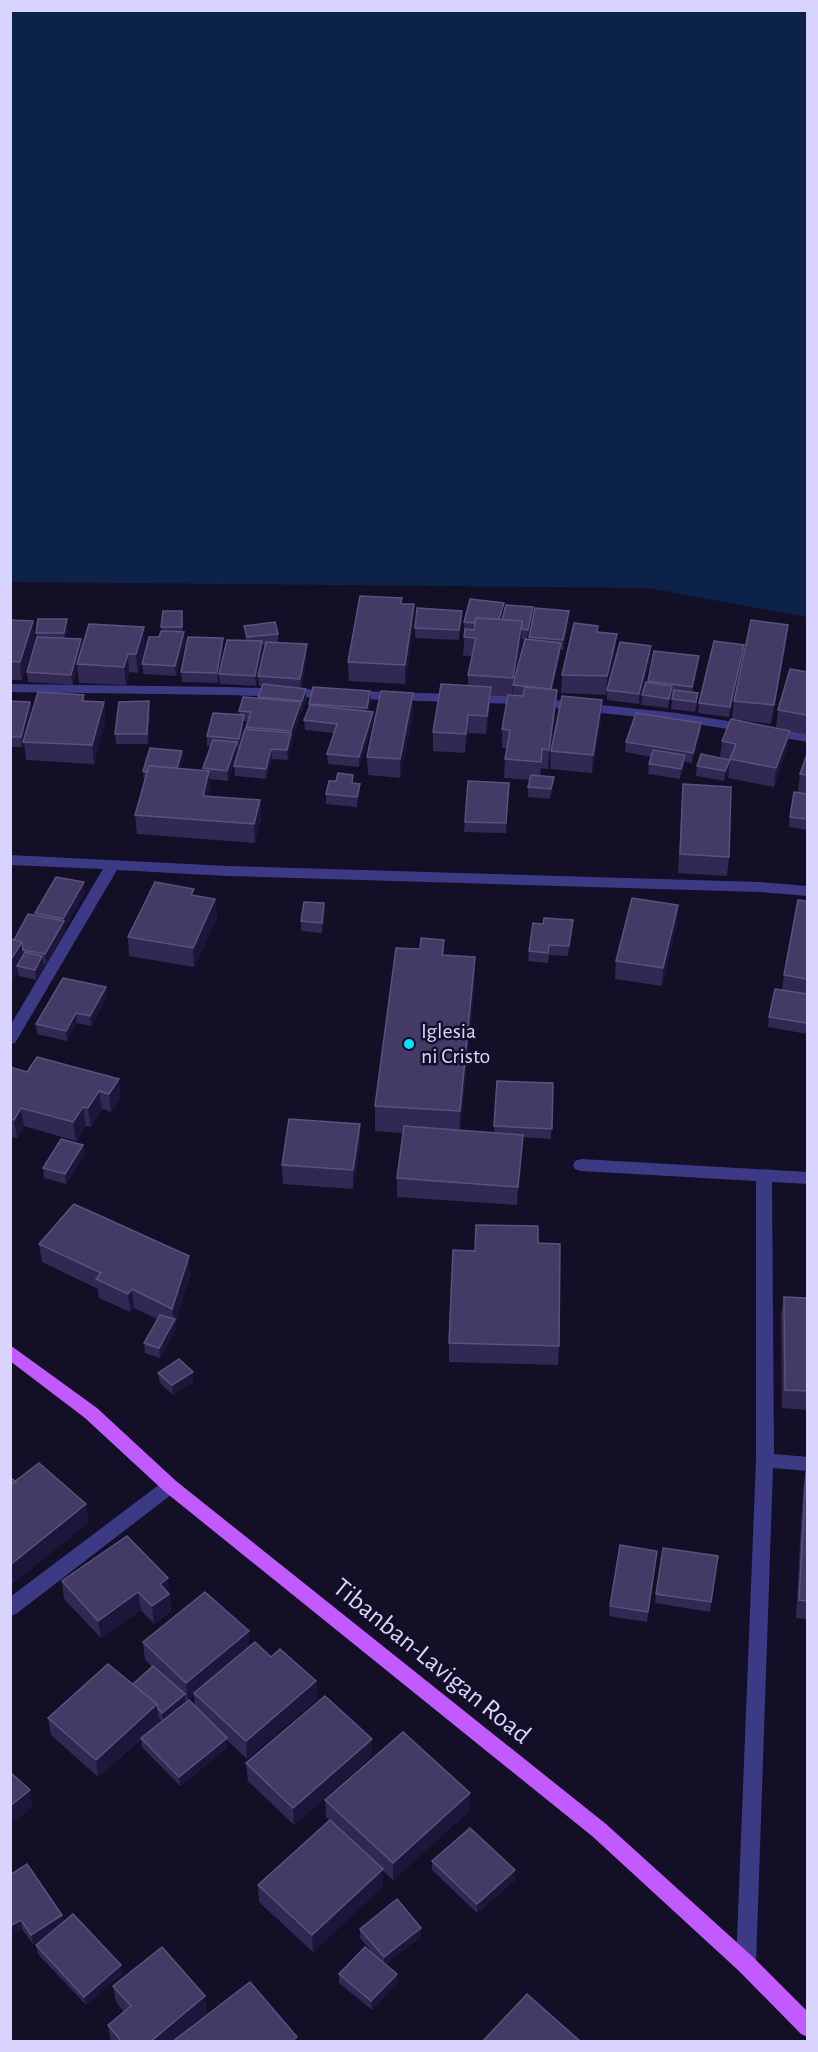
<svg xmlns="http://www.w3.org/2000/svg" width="818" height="2052" viewBox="0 0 818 2052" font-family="'Alegreya Sans',sans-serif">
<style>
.water{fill:#0c2248}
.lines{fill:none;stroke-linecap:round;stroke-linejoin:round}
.minor{fill:#3d3a85;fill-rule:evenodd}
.major{fill:#c25bff;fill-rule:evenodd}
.wall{fill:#312854;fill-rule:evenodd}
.shaded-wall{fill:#1d163a}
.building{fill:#433a66;stroke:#5a527e;stroke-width:1.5}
.poi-dot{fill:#00e5ff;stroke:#130f26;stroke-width:2}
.labels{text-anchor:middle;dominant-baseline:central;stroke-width:5;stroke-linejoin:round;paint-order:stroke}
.poi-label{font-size:22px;fill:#d9d4ff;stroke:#130f26;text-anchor:start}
.near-street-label{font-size:27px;fill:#d9d4ff;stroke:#130f26}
</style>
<rect width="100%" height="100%" fill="#130f26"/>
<polygon class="water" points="11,10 807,11 807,617 648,588 11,582"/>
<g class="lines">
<g class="minor">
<polygon points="10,684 228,687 516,696 677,713 747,724 754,728 747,732 677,721 516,704 228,695 10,692"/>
<polygon points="770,728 808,734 808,742 765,735 763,732 765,729"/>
<polygon points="10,855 228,866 760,882 808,886 808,896 760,892 228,876 117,870 15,1043 10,1044 10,1026 103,869 10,865"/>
<polygon points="581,1159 808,1172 808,1184 772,1182 774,1454 808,1457 808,1471 773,1468 756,1964 753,1971 746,1974 739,1971 736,1964 756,1460 756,1181 581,1171 575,1169 573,1165 575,1161"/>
<polygon points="170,1479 176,1481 179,1486 176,1491 16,1614 10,1616 10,1597 164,1481"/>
</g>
<polygon class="major" points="10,1345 97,1408 176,1481 606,1824 753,1957 808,2012 808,2037 801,2034 739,1971 592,1836 164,1491 85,1418 10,1361"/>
</g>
<g class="wall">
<polygon points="402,598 402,604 414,623 405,684 349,681 348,662"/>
<path d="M569 611V621L563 650H561L552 689 556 708 548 769 541 768 540 776 554 777 553 787 550 799 528 797V787L530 780 504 778 505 759 507 748H502V729L507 696 490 695V705L486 734 468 733 465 753 433 751V732L468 685V675L472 656H463L465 632H464V622L503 612 502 619 532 617 527 639H528L529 637ZM522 639H525L516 675Z"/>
<polygon points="10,620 33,621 35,639 22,680 10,680"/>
<polygon points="462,620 459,640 415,638 415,628"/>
<polygon points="183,621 183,632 185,642 176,676 143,674 142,664 159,637 162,631 161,627"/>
<polygon points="244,626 278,634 278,642 307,654 301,688 306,689 306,699 302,711 301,711 292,741 288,760 272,759 266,779 235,776 234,766 248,721 244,721 244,725 239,749 238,748 228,781 209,779 210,789 208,796 260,800 261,818 255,843 137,834 135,815 144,781 143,771 182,751 183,761 180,769 203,770 203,768 210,747 207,746 207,736 240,714 239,711 258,698 262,686 259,686 258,676 265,645 262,645 263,651 256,686 220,684 219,674 246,641"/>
<polygon points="598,626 598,632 615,653 606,695 561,693 562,675"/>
<polygon points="68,629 66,639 81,639 82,649 145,645 138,673 129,672 126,685 79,683 77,666 73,685 28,682 27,672 37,638 36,633"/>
<polygon points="223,638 223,648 218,683 182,682 181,672"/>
<polygon points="786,643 771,724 732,719 734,701"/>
<polygon points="654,651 698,666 693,692 697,703 695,712 671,709 673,694 672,694 668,708 641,705 642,695 648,683"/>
<polygon points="743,655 729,717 698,713 699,703"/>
<polygon points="651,656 639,704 607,700 607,690"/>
<polygon points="807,672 807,734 790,731 787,749 774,787 728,778 730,762 729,770 724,781 696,776 697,766 720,758 722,741 776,728 778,710"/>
<polygon points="370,691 371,701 368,712 373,722 359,767 328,764 327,754 334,733 305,730 304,720 309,707 309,704"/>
<polygon points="84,695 85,701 104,702 105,721 94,764 26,760 24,742 22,747 10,747 10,701 30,702 31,712 25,738"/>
<polygon points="150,711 148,744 116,744 115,734"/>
<polygon points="413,712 400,778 368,775 367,757"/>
<polygon points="601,719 592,773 550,769 551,751"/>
<polygon points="701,723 700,733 692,763 685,762 680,779 648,774 649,764 651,757 625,752 626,742"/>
<polygon points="807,754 807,794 798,792 800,774"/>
<polygon points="354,783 360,784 360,794 357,807 326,804 326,794"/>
<polygon points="509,783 506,833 464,832 465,822"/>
<polygon points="683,784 729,857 727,876 678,873"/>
<polygon points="807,794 807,830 789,827 790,817"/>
<polygon points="85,892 64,929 65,931 46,964 44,964 44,966 36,980 19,976 18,972 10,984 10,939 14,940 35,916 35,913"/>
<polygon points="215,899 217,918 194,967 129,956 128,937"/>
<polygon points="807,901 807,1034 768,1027 769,1017 782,990 784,975"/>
<polygon points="324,903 325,913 322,933 301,931 301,921"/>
<polygon points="678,905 677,923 662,986 615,979 616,961"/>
<polygon points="572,931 568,956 549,955 548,963 528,961 529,951"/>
<polygon points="444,940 444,955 475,982 460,1130 494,1132 497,1081 553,1083 551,1139 522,1137 517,1205 397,1197 397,1178 403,1133 375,1131 375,1106 420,949"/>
<polygon points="106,987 107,997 91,1026 77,1023 67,1041 37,1034 36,1024"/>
<polygon points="37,1057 121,1098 111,1112 102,1109 91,1127 86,1126 76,1141 24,1126 17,1138 10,1137 10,1067 27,1072"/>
<polygon points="360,1124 360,1143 353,1189 283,1184 282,1165"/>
<polygon points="83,1145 84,1155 66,1184 44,1178 43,1168"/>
<polygon points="538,1243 559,1346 558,1365 449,1362 449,1343 475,1251"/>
<polygon points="39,1244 190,1275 175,1324 176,1329 160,1358 145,1353 144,1343 157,1319 134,1308 130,1312 99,1298 98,1289 42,1262"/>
<polygon points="784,1297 807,1298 807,1410 782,1408 781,1315"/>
<polygon points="193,1372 193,1382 173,1395 160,1383 158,1373"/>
<polygon points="806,1471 807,1471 807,1619 796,1618 803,1489"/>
<polygon points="10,1477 16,1482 89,1522 13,1583 10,1581"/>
<polygon points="657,1551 647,1622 609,1616 610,1606"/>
<polygon points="718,1556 710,1612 655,1603 656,1594"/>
<polygon points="62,1581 170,1596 171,1612 154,1624 141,1610 101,1638 64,1599"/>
<path d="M143 1642 250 1646 316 1681 317 1699 247 1759 227 1740V1748L180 1786 142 1747 141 1739 98 1777 51 1735 48 1718 133 1684 152 1667 145 1660ZM194 1696 195 1707 189 1700ZM159 1718 162 1721 148 1732 159 1722Z"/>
<polygon points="372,1739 372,1756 294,1825 248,1781 246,1763"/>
<polygon points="470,1793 470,1810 393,1880 383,1871 383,1886 313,1952 259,1902 258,1885 330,1820 326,1817 325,1800"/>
<polygon points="432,1861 515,1870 515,1880 477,1913 432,1870"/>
<polygon points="10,1875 62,1915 64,1922 122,1974 86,2005 38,1954 36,1945 50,1933 33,1944 22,1929 10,1937"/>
<polygon points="360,1929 421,1936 385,1965 397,1983 372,2010 339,1983 339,1974 377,1958 360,1938"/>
<polygon points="113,1986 207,2012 174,2039 297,2042 111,2042 108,2025 124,2012 116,2002"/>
</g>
<g class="shaded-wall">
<polygon points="504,603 503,612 498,635 498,625"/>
<polygon points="414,604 414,623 405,684 405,665"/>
<polygon points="533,607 532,617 527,640 528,630"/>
<polygon points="182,611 183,621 182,637"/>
<polygon points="462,611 462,620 459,640 459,630"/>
<polygon points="569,611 569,621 563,650 563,640"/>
<polygon points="67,619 68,629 65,643 64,633"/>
<polygon points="33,621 35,639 22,680 20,662"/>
<polygon points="522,621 522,639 512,697 513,678"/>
<polygon points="788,625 786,643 771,724 774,705"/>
<polygon points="144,627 145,645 138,673 136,654"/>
<polygon points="184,632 185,642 176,676 175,666"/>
<polygon points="617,634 615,653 606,695 607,676"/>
<polygon points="223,638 223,648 218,683 217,673"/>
<polygon points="81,639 82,649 73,685 71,675"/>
<polygon points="262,641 263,651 256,686 255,676"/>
<polygon points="561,643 561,653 550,698 551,689"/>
<polygon points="307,644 307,654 300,689 300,679"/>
<polygon points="744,645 743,655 729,717 730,707"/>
<polygon points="651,646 651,656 639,704 639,694"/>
<polygon points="128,654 129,672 126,685 124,667"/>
<polygon points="699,656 698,666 692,697 692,687"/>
<polygon points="672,686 672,696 668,708 669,699"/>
<polygon points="491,687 490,705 486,734 487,716"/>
<polygon points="306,689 306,699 302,711 302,701"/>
<polygon points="557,690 556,708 548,769 549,750"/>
<polygon points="370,691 371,701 367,718 367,708"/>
<polygon points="413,693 413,712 400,778 400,759"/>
<polygon points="602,700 601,719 592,773 593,755"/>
<polygon points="149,701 150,711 148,744 147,734"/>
<polygon points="30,702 31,712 22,747 21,737"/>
<polygon points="104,702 105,721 94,764 92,745"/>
<polygon points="301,702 301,712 292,741 291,731"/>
<polygon points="373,712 373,722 359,767 359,757"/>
<polygon points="244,715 244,725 239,749 239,739"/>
<polygon points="468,715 468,733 465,753 466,734"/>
<polygon points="701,723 700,733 692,763 693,753"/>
<polygon points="790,731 787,749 774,787 776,768"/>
<polygon points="291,733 292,743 288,760 287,750"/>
<polygon points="237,742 238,752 228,781 227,771"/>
<polygon points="271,749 272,759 266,779 266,769"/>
<polygon points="182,751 183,761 176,784 175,774"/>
<polygon points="685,755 684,765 680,779 681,769"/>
<polygon points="730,760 729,770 724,781 725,771"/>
<polygon points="209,771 210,789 204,814 203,796"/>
<polygon points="554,777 553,787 550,799 551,789"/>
<polygon points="360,784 360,794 357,807 357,797"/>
<polygon points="260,800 261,818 255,843 254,824"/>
<polygon points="84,882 85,892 64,929 63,919"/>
<polygon points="215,899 217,918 194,967 193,948"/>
<polygon points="324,903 325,913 322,933 322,923"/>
<polygon points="678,905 677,923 662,986 663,968"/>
<polygon points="573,920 572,931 568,956 569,946"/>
<polygon points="64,921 65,931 46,964 45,954"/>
<polygon points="22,942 25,961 17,966 18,972 10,984 10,961"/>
<polygon points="42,956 44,966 36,980 35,970"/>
<polygon points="475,957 475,982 459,1136 460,1111"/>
<polygon points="106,987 107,997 91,1026 90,1016"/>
<polygon points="76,1013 77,1023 67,1041 66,1031"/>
<polygon points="119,1079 121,1098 111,1112 109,1094"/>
<polygon points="99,1091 102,1109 91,1127 88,1108"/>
<polygon points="83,1107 86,1126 76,1141 73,1122"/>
<polygon points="21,1108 24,1126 17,1138 14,1120"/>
<polygon points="360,1124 360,1143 353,1189 353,1170"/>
<polygon points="523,1135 522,1153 517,1205 518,1187"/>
<polygon points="83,1145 84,1155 66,1184 65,1174"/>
<polygon points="189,1256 190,1275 175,1324 176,1329 160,1358 159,1348 174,1321 172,1309"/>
<polygon points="132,1289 134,1308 130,1312 128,1294"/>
<polygon points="193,1372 193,1382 173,1395 172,1385"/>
<polygon points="86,1504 89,1522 13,1583 10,1565"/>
<polygon points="168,1578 171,1612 154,1624 152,1606 160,1584"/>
<polygon points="138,1592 141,1610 101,1638 98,1621"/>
<polygon points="249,1631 250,1649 194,1693 194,1696 188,1701 186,1683"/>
<polygon points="316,1681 317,1699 247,1759 246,1741"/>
<polygon points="185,1694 186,1703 163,1722 162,1713"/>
<polygon points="157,1704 159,1722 98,1777 96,1760"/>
<polygon points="227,1738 227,1748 180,1786 179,1777"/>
<polygon points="372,1739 372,1756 294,1825 293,1808"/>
<polygon points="30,1790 33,1807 10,1826 10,1806"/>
<polygon points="470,1793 470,1810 393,1880 393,1863"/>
<polygon points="383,1869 383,1886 313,1952 312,1935"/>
<polygon points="515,1870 515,1880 477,1913 477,1904"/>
<polygon points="62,1915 64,1924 33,1944 31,1935"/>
<polygon points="21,1920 22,1929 10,1937 10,1926"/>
<polygon points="421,1928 421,1936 384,1966 384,1957"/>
<polygon points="121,1965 122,1974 86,2005 84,1997"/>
<polygon points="397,1974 397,1983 372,2010 371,2001"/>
<polygon points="205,1996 207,2012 172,2042 150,2042"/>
</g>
<g class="building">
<polygon points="360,596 402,598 401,604 414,604 405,665 348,662"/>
<polygon points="470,599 504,603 499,619 476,618 475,623 464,622"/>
<polygon points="506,605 533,607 528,630 522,629 522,621 502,620"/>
<polygon points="417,608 462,611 459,630 415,628"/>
<polygon points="535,608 569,611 563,640 529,637"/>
<polygon points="163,611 182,611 182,627 161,627"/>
<polygon points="476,618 522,621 513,678 468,675 476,638 464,637 465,629 474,630"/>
<polygon points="38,619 67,619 64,633 36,633"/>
<polygon points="10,620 33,621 20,662 10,661"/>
<polygon points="751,620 788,625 774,705 734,701"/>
<polygon points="275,622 278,634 247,637 244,626"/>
<polygon points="574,623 598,626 597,632 617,634 607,676 562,675"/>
<polygon points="89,624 144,627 136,654 128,654 124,667 77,664"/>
<polygon points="161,631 184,632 175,666 142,664 149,637 159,637"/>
<polygon points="37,637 81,639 71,675 27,672"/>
<polygon points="188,637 223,638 217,673 181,672"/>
<polygon points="525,639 561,643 551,689 513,685"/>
<polygon points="227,640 262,641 255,676 219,674"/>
<polygon points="714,641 744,645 730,707 699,703"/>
<polygon points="266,642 307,644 300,679 258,676"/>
<polygon points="620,642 651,646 639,694 607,690"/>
<polygon points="654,651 699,656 692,687 648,681"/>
<polygon points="790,669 807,672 807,715 778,710"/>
<polygon points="646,682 672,686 669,699 642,695"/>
<polygon points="263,684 306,689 302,701 258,697"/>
<polygon points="441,684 491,687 487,716 468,715 466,734 433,732"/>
<polygon points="313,687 370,691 367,708 309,704"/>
<polygon points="525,687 557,690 549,750 542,749 541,762 505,759 510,730 502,729 508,695 523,696"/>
<polygon points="674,690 698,693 696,702 672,699"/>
<polygon points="381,691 413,693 400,759 367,757"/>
<polygon points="38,692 84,695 82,701 104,702 92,745 23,742"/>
<polygon points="562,696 602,700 593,755 551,751"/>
<polygon points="243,697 301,702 291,731 246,727 251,712 239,711"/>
<polygon points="10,701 30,702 21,737 10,737"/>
<polygon points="149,701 147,734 115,734 119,702"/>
<polygon points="310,705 373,712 359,757 327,754 337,724 304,720"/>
<polygon points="213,713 244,715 239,739 207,736"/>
<polygon points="636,713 701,723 693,753 626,742"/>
<polygon points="731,719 790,731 776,768 730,759 736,744 722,741"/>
<polygon points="245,729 291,733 287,750 271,749 266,769 234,766"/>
<polygon points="213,740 237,742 227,771 203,768"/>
<polygon points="150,748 182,751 177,768 149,766 147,772 143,771"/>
<polygon points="653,750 685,755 681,769 649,764"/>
<polygon points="701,754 730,760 725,771 697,766"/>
<polygon points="807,754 807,775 800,774"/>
<polygon points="149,766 209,771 203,796 260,800 254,824 135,815"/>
<polygon points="338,773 353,775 352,783 360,784 357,797 326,794 329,781 336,781"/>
<polygon points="531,775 554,777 551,789 528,787"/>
<polygon points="468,781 509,783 506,823 465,822"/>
<polygon points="683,784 731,787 729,857 680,854"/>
<polygon points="794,792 807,794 807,819 790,817"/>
<polygon points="56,877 84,882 63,919 35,913"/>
<polygon points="155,882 194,889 191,895 215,899 193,948 128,937"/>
<polygon points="632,898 678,905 663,968 616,961"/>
<polygon points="798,900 807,901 807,979 784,975"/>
<polygon points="304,902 324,903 322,923 301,921"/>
<polygon points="28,914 64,921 45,954 23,950 22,942 14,940"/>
<polygon points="544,918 573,920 569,946 549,945 548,953 529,951 533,923 543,924"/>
<polygon points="421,938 444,940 442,955 475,957 460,1111 375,1106 396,948 420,949"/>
<polygon points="10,939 22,942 10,961"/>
<polygon points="25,952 42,956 35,970 17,966"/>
<polygon points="63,978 106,987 90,1016 76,1013 66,1031 36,1024"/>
<polygon points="775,989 807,994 807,1023 769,1017"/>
<polygon points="37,1057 119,1079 109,1094 99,1091 88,1108 83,1107 73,1122 21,1108 14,1120 10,1119 10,1067 27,1072"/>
<polygon points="497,1081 553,1083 552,1129 494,1126"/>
<polygon points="289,1119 360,1124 353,1170 282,1165"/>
<polygon points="404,1126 523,1135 518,1187 397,1178"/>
<polygon points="61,1139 83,1145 65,1174 43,1168"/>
<polygon points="74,1204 189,1256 172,1309 132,1289 128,1294 96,1279 101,1273 39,1244"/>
<polygon points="476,1225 538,1226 538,1243 560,1244 559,1346 449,1343 453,1250 475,1251"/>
<polygon points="784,1297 807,1298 807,1391 785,1390"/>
<polygon points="160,1315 175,1319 159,1348 144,1343"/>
<polygon points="179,1359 193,1372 172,1385 158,1373"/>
<polygon points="39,1463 86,1504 10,1565 10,1485"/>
<polygon points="806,1471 807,1471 807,1601 799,1600"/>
<polygon points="10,1477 16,1482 10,1485"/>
<polygon points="127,1536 168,1578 160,1584 169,1594 152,1606 138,1592 98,1621 62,1581"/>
<polygon points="620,1545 657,1551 648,1612 610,1606"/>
<polygon points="663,1548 718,1556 711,1602 656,1594"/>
<polygon points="205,1592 249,1631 186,1683 143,1642"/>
<polygon points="255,1642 271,1657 280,1649 316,1681 246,1741 194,1693"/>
<polygon points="108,1664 157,1704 96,1760 48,1718"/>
<polygon points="153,1666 185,1694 162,1713 158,1709 157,1704 133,1684"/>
<polygon points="325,1696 372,1739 293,1808 246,1763"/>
<polygon points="189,1700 227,1738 179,1777 141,1738"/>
<polygon points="403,1732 470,1793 393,1863 325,1800"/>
<polygon points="10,1772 30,1790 10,1806"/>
<polygon points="330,1820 383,1869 312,1935 258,1885"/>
<polygon points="470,1828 515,1870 477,1904 432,1861"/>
<polygon points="27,1864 62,1915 31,1935 21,1920 10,1926 10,1875"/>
<polygon points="397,1899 421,1928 384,1957 360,1929"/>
<polygon points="73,1914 121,1965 84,1997 36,1945"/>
<polygon points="162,1947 205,1996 150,2042 122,2042 108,2025 131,2006 113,1986"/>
<polygon points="365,1947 397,1974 371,2001 339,1974"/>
<polygon points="250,1982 297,2037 291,2042 172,2042"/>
<polygon points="527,1994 581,2042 482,2042"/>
</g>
<circle class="poi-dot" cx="409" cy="1044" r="6"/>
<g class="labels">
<g class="poi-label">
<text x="421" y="1031">Iglesia<tspan x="421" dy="25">ni Cristo</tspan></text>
</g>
<g class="near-street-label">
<text transform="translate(432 1661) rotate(39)">Tibanban-Lavigan Road</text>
</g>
</g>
<rect width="818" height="2052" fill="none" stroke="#d9d4ff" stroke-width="24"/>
</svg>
